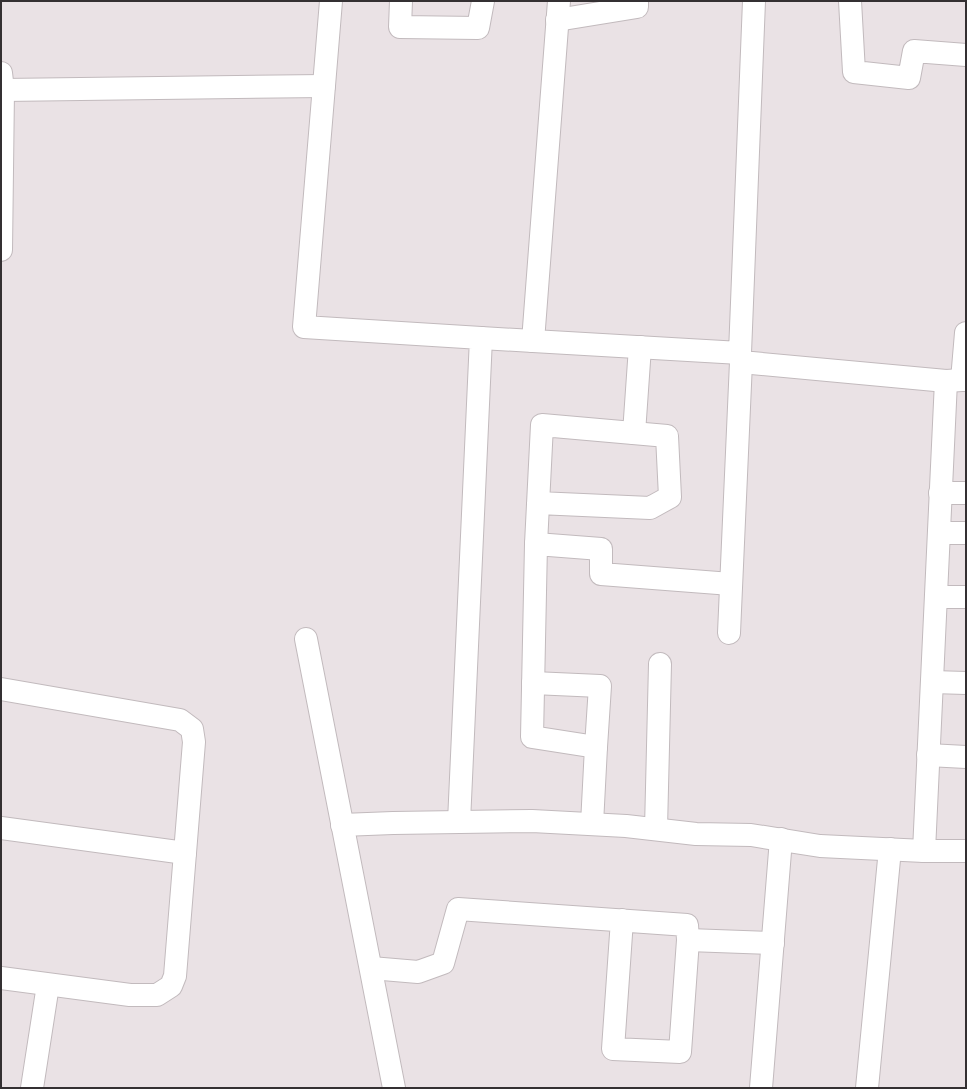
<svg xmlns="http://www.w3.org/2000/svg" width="967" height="1089" viewBox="0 0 967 1089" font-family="Figtree,sans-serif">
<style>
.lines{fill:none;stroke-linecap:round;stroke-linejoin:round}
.street-casing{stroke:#c2babd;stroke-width:24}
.street{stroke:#fff;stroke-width:22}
</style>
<rect width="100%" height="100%" fill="#eae2e5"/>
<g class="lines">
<g class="street-casing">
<g id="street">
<polyline points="331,1 304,327 481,338 459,822"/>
<polyline points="401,1 400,27 478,28 483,1"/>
<polyline points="559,1 533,341 740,353 754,1"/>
<polyline points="850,1 854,72 909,78 914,51 966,55"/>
<polyline points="557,20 637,7 637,1"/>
<polyline points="1,73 3,90 1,250"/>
<polyline points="3,90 324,86"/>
<polyline points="966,333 962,380 966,380"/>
<polyline points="481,338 533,341"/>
<polyline points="740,353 741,362 946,381 962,380"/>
<polyline points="634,433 640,347"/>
<polyline points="940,493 966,493"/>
<polyline points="939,533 966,533"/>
<polyline points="536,544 542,425 667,436 670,497 650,508 538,503"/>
<polyline points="936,597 966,597"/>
<polyline points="729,633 741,362"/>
<polyline points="306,639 394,1088"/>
<polyline points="932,682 966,683"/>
<polyline points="533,683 600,686 596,747"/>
<polyline points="1,689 180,720 192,729 194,742 175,976 171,986 157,995 130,995 1,978"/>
<polyline points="928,755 966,757"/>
<polyline points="592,824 596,747 532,737 536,544 601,549 601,574 731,584"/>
<polyline points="342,825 393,823 532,821 626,826 696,834 751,835 820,846 924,851 966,851"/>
<polyline points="1,828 185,853"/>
<polyline points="656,829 660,664"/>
<polyline points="924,851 946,381"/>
<polyline points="688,940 773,943"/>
<polyline points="371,968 418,972 443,963 458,909 687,925 688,940 680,1052 613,1049 622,920"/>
<polyline points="32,1088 48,985"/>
<polyline points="761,1088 781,839"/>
<polyline points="867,1088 890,849"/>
</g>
</g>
<use href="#street" class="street"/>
</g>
<rect width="967" height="1089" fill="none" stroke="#343032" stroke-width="4"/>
</svg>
